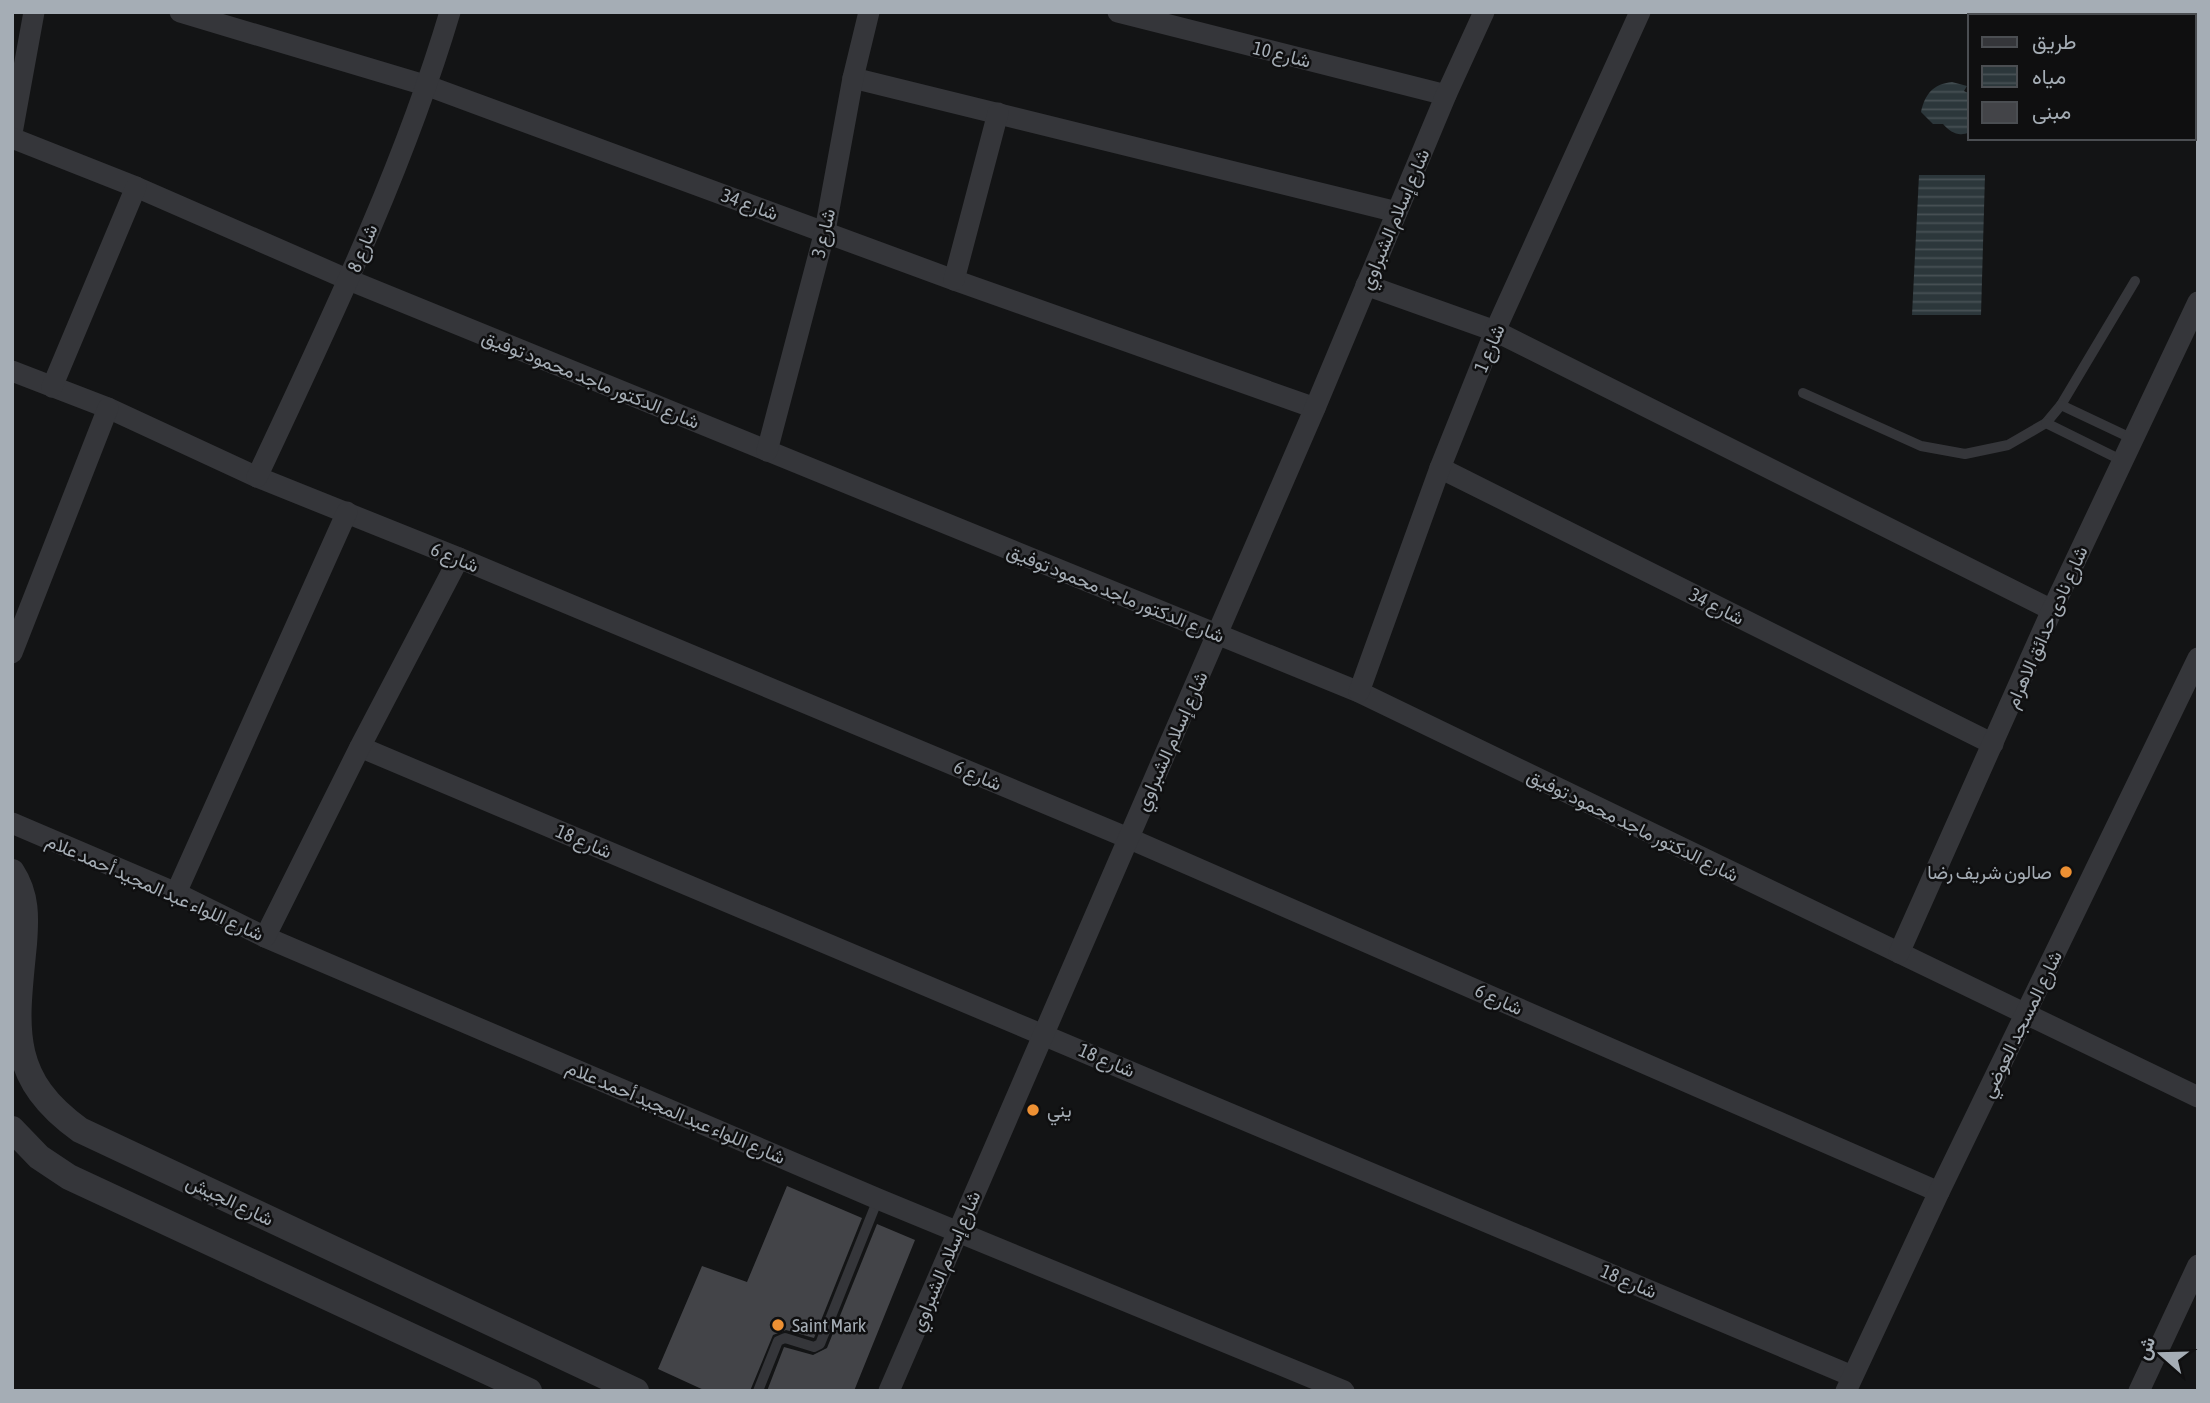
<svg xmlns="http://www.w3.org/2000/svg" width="2210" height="1403" viewBox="0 0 2210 1403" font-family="'Asap Condensed',Vazirmatn,sans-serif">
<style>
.water{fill:url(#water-rules)}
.building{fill:#434448}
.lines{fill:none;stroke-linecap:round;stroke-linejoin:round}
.service{stroke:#35363a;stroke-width:10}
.minor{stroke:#35363a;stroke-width:21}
.tertiary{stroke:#35363a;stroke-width:26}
.poi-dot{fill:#ed9033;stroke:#0f0f10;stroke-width:2.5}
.labels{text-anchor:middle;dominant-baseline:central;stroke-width:5;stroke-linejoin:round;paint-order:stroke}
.street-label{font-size:19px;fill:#a5adb5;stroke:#0f0f10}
.poi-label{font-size:19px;fill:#a5adb5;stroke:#0f0f10;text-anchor:start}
</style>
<defs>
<pattern id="water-rules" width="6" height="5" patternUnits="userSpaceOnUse" patternTransform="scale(1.75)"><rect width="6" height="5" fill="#2c373b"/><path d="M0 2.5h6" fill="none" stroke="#485155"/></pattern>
</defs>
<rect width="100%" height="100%" fill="#131415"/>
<g class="water">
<path d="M1952 82 1967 86 1964 91 1970 94V132C1959 137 1951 133 1943 124H1933L1921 112C1925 94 1933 84 1952 82Z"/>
<polygon points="1919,175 1985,175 1981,315 1912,315"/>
</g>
<g class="building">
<polygon points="787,1186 862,1218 814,1338 786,1330 773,1335 750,1391 706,1391 658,1369 702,1266 747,1282"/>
<polygon points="877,1224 915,1240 854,1391 767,1391 784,1347 813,1355 827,1348"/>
</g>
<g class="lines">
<g class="service">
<polyline points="2035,12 2039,16"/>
<polyline points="2173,12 2179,16"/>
<polyline points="2110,16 2114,12"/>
<polyline points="2194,24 2198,26"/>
<polyline points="2194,65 2198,67"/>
<polyline points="1803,393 1921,446 1965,454 2008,445 2046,423 2061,405 2135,281"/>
<polyline points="2061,405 2133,439"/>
<polyline points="2046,423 2123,461"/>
<polyline points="758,1391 778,1341 785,1338 814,1347 820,1344 878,1199"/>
</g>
<g class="minor">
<polyline points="180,12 428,86 954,280 1315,408"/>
<polyline points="1118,12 1446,95"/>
<polyline points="853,78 1397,212"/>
<polyline points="12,133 34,12"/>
<polyline points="12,138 136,187 349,280 1359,692 2198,1097"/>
<polyline points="954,280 998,113"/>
<polyline points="1366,285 1495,331 2052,610"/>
<polyline points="12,371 108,408 257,477 459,558 1128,838 1939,1192"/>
<polyline points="52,387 136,187"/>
<polyline points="767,451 825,231 853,78 869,12"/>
<polyline points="1440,468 1993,744"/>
<path d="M257 477C328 325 402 173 450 12"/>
<polyline points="12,653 108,408"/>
<polyline points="1359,692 1440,468 1495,331 1640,12"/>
<polyline points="360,747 1852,1376"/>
<polyline points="12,823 176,893 265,937 878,1199 1344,1391"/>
<polyline points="176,893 347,512"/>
<polyline points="265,937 360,747 459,558"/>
<polyline points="1899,953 2052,610 2198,302"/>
<polyline points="889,1391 1315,408 1446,95 1484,12"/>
<polyline points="1846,1391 1939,1192 2198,658"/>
<polyline points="2139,1391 2198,1265"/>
</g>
<g class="tertiary">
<path d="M12 872C27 895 26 918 24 944 16 1026 6 1077 80 1130L636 1391"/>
<polyline points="12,1129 39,1157 69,1177 529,1391"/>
</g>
</g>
<g class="poi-dot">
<circle cx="2066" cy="872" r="7"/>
<circle cx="1033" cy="1110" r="7"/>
<circle cx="778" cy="1325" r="7"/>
</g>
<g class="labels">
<g class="street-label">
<text transform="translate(1282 54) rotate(14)">شارع 10</text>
<text transform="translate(750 204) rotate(20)">شارع 34</text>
<text transform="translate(1394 219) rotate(-67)">شارع إسلام الشبراوي</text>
<text transform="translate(823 233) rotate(-77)">شارع 3</text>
<text transform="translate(362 248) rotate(-68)">شارع 8</text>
<text transform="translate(1489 348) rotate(-67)">شارع 1</text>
<text transform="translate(591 379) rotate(22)">شارع الدكتور ماجد محمود توفيق</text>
<text transform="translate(455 557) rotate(22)">شارع 6</text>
<text transform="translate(1116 593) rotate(22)">شارع الدكتور ماجد محمود توفيق</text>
<text transform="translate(1717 606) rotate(27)">شارع 34</text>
<text transform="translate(2046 627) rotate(-66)">شارع نادى حدائق الاهرام</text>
<text transform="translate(1171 741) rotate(-66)">شارع إسلام الشبراوي</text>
<text transform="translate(978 775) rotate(23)">شارع 6</text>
<text transform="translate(1633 825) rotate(26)">شارع الدكتور ماجد محمود توفيق</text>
<text transform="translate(584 841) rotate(23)">شارع 18</text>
<text transform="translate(155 887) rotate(24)">شارع اللواء عبد المجيد أحمد علام</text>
<text transform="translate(1499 999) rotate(24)">شارع 6</text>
<text transform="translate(2021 1024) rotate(-64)">شارع المسجد العوضي</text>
<text transform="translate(1107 1060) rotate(23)">شارع 18</text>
<text transform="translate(676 1112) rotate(23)">شارع اللواء عبد المجيد أحمد علام</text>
<text transform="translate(230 1200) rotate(25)">شارع الجيش</text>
<text transform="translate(945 1261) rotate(-67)">شارع إسلام الشبراوي</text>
<text transform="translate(1629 1281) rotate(23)">شارع 18</text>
</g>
<g class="poi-label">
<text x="2052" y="872" text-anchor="end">صالون شريف رضا</text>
<text x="1047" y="1110">يني</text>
<text x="792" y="1325">Saint Mark</text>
</g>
</g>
<rect width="2210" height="1403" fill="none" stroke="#a5adb5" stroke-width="28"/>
<rect x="1968" y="14" width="228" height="126" fill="#0f0f10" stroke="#4b4e52" stroke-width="2"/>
<rect x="1982" y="37" width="35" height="10" fill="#35363a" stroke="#4b4e52" stroke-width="2"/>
<text x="2032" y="49" font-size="21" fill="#a5adb5">طريق</text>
<rect x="1982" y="66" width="35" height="21" fill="url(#water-rules)" stroke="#4b4e52" stroke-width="2"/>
<text x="2032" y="84" font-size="21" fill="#a5adb5">مياه</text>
<rect x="1982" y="102" width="35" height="21" fill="#434448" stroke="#4b4e52" stroke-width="2"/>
<text x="2032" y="119" font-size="21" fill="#a5adb5">مبنى</text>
<g transform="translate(2161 1354) rotate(290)" stroke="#0f0f10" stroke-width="5" paint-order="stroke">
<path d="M0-5L12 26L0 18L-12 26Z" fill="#a5adb5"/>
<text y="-10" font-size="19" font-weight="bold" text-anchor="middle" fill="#a5adb5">ش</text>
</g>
</svg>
